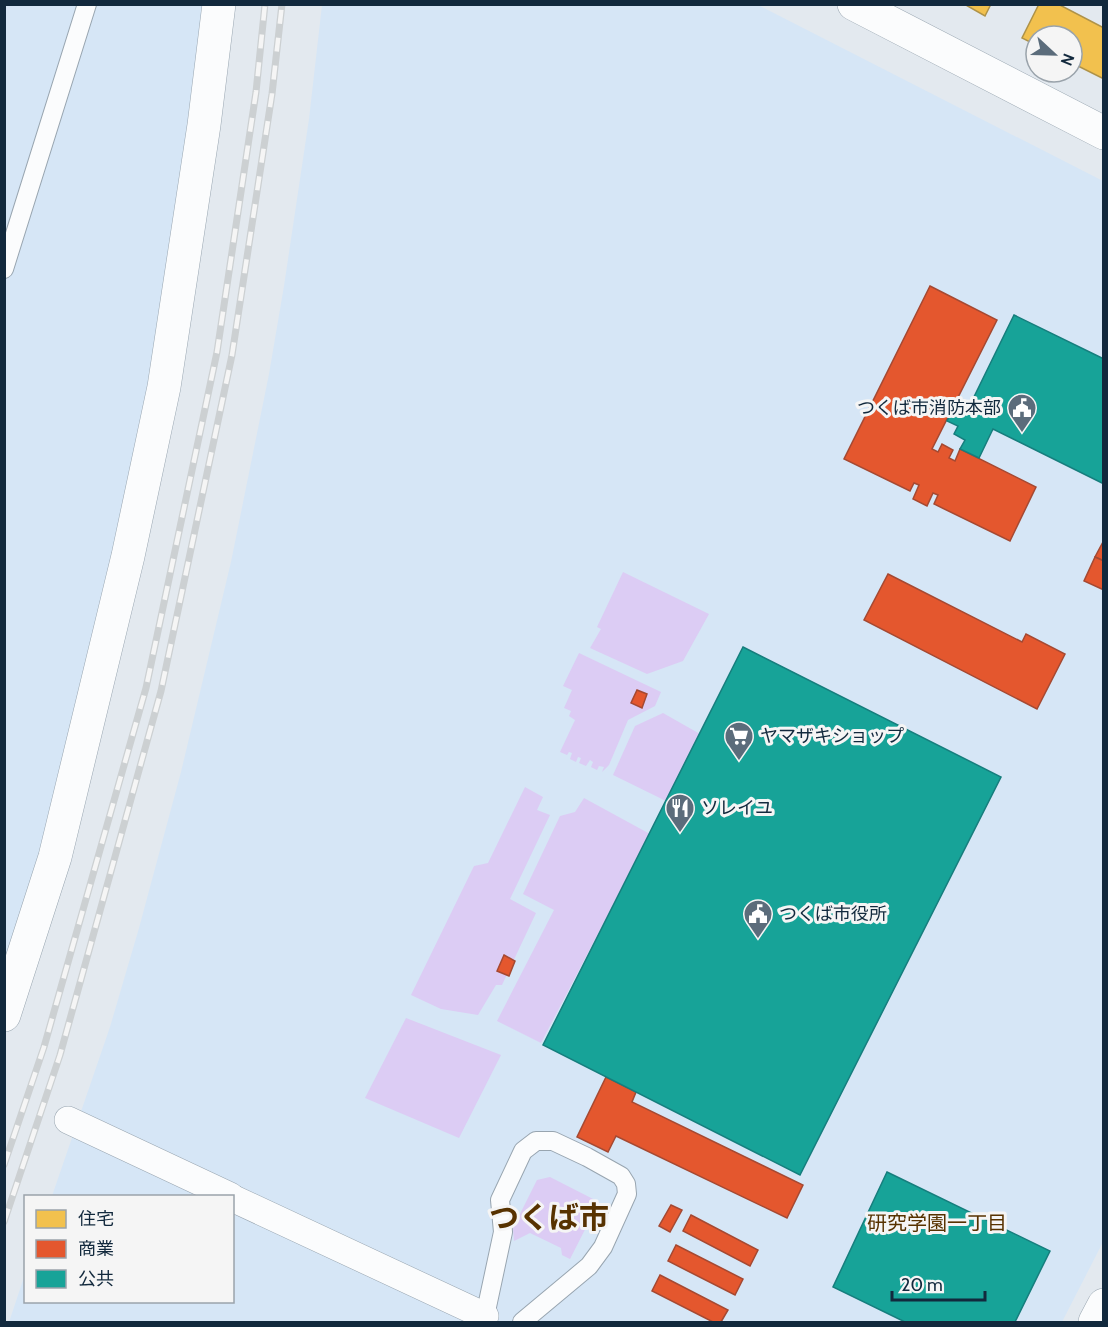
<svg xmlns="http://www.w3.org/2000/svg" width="1108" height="1327" viewBox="0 0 1108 1327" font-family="Cabin,'Noto Sans JP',sans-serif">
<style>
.built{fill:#d6e6f6}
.green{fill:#dcccf4}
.homes{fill:#f2c14e;stroke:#af9349;stroke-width:1.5}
.shops{fill:#e4572e;stroke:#a54932;stroke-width:1.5}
.public{fill:#17a398;stroke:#167e7d;stroke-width:1.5}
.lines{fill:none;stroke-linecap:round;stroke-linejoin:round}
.service-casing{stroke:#98a5b0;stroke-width:20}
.pedestrian-casing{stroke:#98a5b0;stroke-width:28}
.minor-casing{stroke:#98a5b0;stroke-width:34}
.tertiary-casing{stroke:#98a5b0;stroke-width:34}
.service{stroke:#fbfcfd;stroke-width:18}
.pedestrian{stroke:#fbfcfd;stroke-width:27}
.minor{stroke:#fbfcfd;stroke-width:33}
.tertiary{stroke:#fbfcfd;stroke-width:33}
.rail-casing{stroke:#ccd0d2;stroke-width:7}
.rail{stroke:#f5f5f5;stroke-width:4.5;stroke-dasharray:14;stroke-linecap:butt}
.labels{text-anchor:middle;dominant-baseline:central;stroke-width:6;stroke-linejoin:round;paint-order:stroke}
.poi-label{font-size:18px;fill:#12293d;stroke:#f5f5f5;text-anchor:start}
.neighbourhood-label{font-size:20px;fill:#573200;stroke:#f5f5f5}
.town-label{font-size:30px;font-weight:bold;fill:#573200;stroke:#f5f5f5}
</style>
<rect width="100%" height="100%" fill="#e3e9ef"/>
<g class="built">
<polygon points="5,5 208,5 170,279 133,476 53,816 5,978"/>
<polygon points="322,5 758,5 1103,181 1104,1240 1062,1322 9,1322 25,1274 26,1302 232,1302 232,1196 52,1196 110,1027 139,928 181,772 231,562 269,374 284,286 309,119"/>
</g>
<g class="green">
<polygon points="623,572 709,614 683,661 647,674 590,648 601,629 597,627"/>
<polygon points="579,653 661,692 655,706 628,720 609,765 602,772 604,767 599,766 597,770 591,767 593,762 590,760 586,766 579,763 581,758 578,757 576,762 570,759 572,753 569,752 567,755 560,752 575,720 569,716 571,711 564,708 572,690 563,686"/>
<polygon points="663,713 700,734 666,801 613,775 635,726"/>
<polygon points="525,787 543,797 537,810 550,815 510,899 536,913 502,985 496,985 478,1015 441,1009 411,995 474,866 488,863"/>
<polygon points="584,798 650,834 541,1043 497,1021 554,910 523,894 560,816 575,812"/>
<polygon points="406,1018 501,1055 459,1138 365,1098"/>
<polygon points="550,1177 599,1202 570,1259 562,1255 561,1248 530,1233 514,1241 513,1228 537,1180"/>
</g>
<g class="homes">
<polygon points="964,4 991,4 985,16"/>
<polygon points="1039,4 1058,4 1104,28 1104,79 1072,63 1072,36 1036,36 1036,45 1022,38"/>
</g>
<g class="shops">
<polygon points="930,286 997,320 932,449 938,452 942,444 953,450 949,458 955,461 960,449 1036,487 1010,541 934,504 938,495 933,493 927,506 913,499 919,485 914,483 910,491 844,459"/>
<polygon points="1104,540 1104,561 1095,557"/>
<polygon points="1095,557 1104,561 1104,590 1084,581"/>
<polygon points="888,574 1022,642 1026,634 1065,654 1037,709 864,620"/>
<polygon points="637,690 647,694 642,708 631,703"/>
<polygon points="504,955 515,961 509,976 497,971"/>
<polygon points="606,1077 636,1092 632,1102 803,1185 787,1218 616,1136 608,1152 577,1137"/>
<polygon points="671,1205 682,1210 670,1232 659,1226"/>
<polygon points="691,1215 758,1250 750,1266 683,1231"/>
<polygon points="676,1245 743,1279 735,1295 668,1261"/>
<polygon points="660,1275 728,1310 721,1322 713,1322 652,1291"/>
</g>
<g class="public">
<polygon points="1014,315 1104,359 1104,484 993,429 979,458 960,449 965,440 954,434 958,426 947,421 956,403 968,409"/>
<polygon points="743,647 1001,777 800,1175 543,1045"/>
<polygon points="887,1172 1050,1251 1015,1322 905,1322 833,1287"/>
</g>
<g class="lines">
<g class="service-casing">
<g id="service">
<polyline points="4,269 87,4"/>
<polyline points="482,1322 485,1316 503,1232 500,1200 523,1151 536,1141 553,1141 587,1157 621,1176 626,1184 627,1194 603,1247 589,1266 522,1322"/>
</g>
</g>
<g class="pedestrian-casing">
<g id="pedestrian">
<polyline points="68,1120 230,1196"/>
<polyline points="232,1198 485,1316"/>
</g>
</g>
<g class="minor-casing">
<polyline id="minor" points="1095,1322 1104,1305"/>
</g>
<g class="tertiary-casing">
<g id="tertiary">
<polyline points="854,4 1104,133"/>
<polyline points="4,1015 55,857 128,556 164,387 204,125 219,4"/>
</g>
</g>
<use href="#service" class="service"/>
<use href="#pedestrian" class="pedestrian"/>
<use href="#minor" class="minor"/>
<use href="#tertiary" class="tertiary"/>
<g class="rail-casing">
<g id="rail">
<polyline points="4,1165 44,1047 146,688 217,352 256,92 265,4"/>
<polyline points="4,1222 60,1055 161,691 232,355 272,94 282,4"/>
</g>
</g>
<use href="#rail" class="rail"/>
</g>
<defs>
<g id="civic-pin" transform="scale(1.5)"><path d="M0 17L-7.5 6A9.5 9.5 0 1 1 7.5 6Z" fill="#5b6c7b" stroke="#f5f5f5"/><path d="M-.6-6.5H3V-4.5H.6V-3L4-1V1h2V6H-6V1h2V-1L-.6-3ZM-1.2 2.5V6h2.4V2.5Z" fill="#fff"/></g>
<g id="supermarket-pin" transform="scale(1.5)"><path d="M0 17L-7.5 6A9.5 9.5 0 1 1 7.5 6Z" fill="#5b6c7b" stroke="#f5f5f5"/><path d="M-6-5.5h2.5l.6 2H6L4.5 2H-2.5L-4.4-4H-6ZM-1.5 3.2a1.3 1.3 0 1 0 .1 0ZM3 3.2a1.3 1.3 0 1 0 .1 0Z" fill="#fff"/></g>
<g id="restaurant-pin" transform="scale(1.5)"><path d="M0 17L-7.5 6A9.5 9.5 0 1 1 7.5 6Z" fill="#5b6c7b" stroke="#f5f5f5"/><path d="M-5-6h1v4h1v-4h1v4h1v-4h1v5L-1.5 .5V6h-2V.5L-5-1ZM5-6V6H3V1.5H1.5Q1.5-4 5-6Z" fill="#fff"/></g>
</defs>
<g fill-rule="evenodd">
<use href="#civic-pin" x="1022" y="408"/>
<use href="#supermarket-pin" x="739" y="736"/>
<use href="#restaurant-pin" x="680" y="808"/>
<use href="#civic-pin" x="758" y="914"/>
</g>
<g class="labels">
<g class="poi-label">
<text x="1001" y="408" text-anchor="end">つくば市消防本部</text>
<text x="760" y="736">ヤマザキショップ</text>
<text x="701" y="808">ソレイユ</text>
<text x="779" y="914">つくば市役所</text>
</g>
<g class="neighbourhood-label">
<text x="937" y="1223">研究学園一丁目</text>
</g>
<g class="town-label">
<text x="549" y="1217">つくば市</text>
</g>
</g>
<rect width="1108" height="1327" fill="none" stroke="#12293d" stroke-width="12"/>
<rect x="24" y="1195" width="210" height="108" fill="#f5f5f5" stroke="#9aa3ab" stroke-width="1.5"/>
<rect x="36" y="1210" width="30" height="18" fill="#f2c14e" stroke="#9aa3ab" stroke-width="1.5"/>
<text x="78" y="1225" font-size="18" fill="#12293d">住宅</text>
<rect x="36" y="1240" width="30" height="18" fill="#e4572e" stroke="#9aa3ab" stroke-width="1.5"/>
<text x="78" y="1255" font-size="18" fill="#12293d">商業</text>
<rect x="36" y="1270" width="30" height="18" fill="#17a398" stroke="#9aa3ab" stroke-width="1.5"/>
<text x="78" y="1285" font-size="18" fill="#12293d">公共</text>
<g transform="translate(1054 54) rotate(112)"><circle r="28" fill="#f5f5f5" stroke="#9aa3ab" stroke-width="1.5"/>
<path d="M0-4.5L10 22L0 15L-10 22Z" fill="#5b6c7b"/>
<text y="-9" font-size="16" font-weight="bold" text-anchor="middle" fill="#12293d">N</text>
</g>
<path d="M892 1291v9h93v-9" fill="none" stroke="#12293d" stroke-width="3"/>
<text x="901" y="1291" font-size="18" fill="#12293d" stroke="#f5f5f5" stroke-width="4.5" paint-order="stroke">20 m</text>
</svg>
